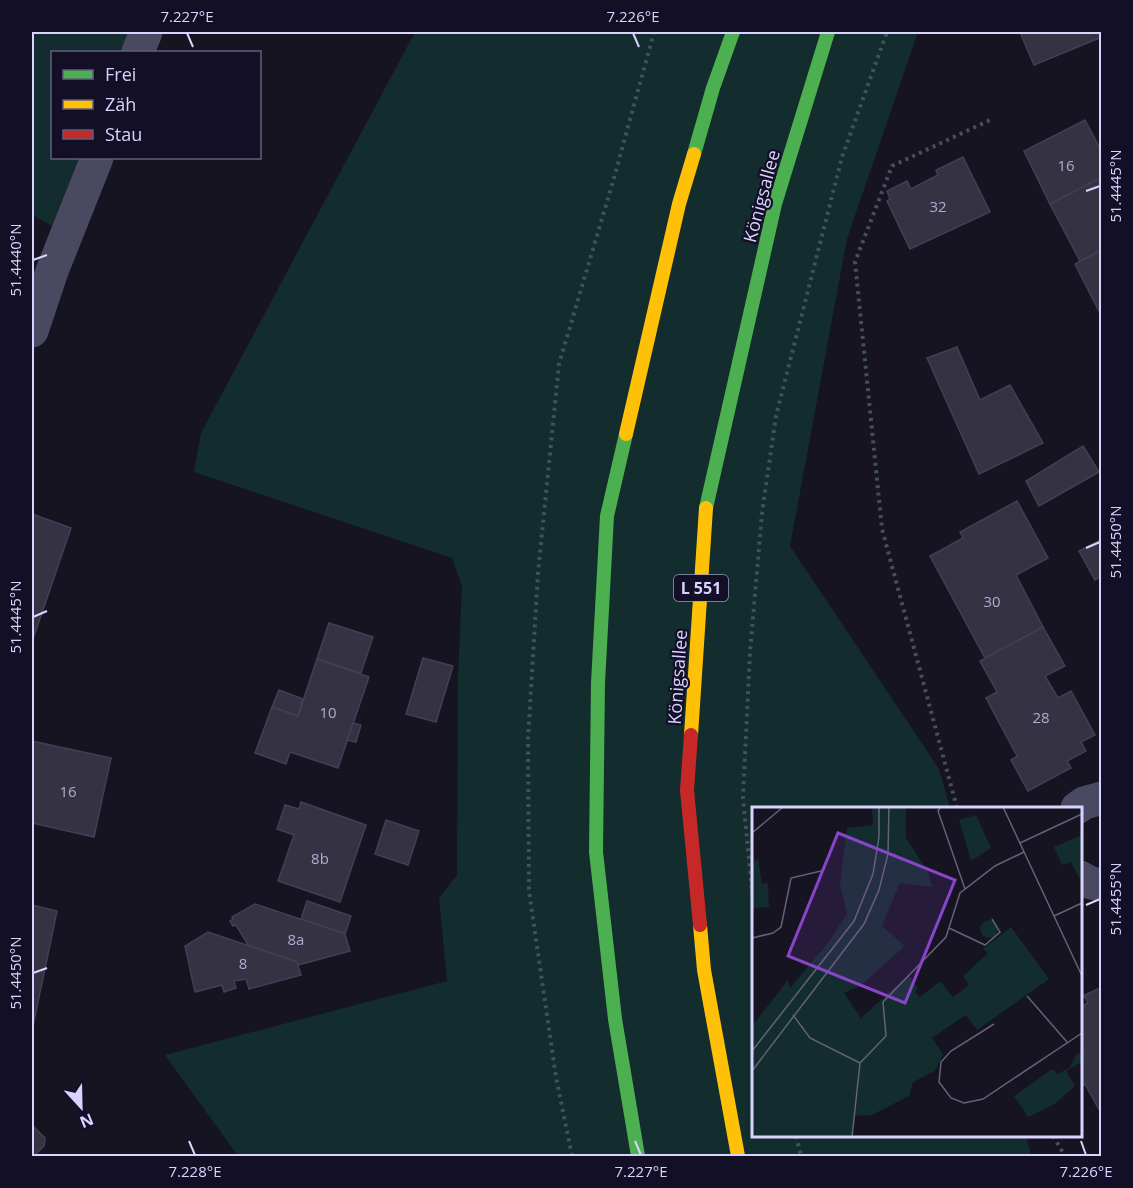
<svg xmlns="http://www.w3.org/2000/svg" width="1133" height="1188" viewBox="0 0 1133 1188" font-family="'Open Sans',sans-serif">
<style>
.green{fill:#132c2d}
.building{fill:#343243;stroke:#433f54;stroke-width:1.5}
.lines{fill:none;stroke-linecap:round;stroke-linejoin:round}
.path{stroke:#44505f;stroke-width:4;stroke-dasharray:3 4.5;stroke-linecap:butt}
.street{stroke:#4a4962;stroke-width:33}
.fast{stroke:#4caf50;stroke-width:14}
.slow{stroke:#ffc107;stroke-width:14}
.jam{stroke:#c62828;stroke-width:14}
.ticks{fill:none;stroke:#d9d4ff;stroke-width:2}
.labels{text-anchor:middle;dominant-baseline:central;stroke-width:4.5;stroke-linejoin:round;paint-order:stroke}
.number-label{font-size:15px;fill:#b0acd0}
.shield{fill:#130f26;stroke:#9e99be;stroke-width:1.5}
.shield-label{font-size:16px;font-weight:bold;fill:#d9d4ff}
.street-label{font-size:18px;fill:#d9d4ff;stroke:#130f26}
.inset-road{fill:none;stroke:#64617a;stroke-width:1.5}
.view{fill:#8945c9;fill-opacity:0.15;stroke:#8945c9;stroke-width:3}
.inset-edge{fill:none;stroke:#d9d4ff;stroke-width:3}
.neatline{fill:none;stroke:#d9d4ff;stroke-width:2}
.ticks-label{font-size:15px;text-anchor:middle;fill:#d9d4ff}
</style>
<rect width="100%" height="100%" fill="#161421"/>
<g class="green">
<polygon points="32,32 153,32 145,52 52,52 52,158 103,158 72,237 32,215"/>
<polygon points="415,32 918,32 847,239 790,546 939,769 950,808 754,808 754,1136 1026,1136 1031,1156 238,1156 165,1055 447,981 439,898 457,875 458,676 462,586 452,558 194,472 201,433"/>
</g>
<g class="building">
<polygon points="1020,32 1102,32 1102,37 1034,65"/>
<polygon points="1085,120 1102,152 1102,178 1050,204 1024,151"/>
<polygon points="963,157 990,212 910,249 887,201 890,199 887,191 907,181 911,189 938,175 936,170"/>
<polygon points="1098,179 1102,185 1102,250 1080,261 1050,204"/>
<polygon points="1102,250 1102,317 1075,264"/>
<polygon points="957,347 980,400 1010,385 1043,443 979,474 927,358"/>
<polygon points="1083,446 1099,472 1039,506 1026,481"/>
<polygon points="1017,501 1048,558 1016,575 1043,627 985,658 930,556 963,538 960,532"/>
<polygon points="32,514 71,528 32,642"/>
<polygon points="1102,539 1102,576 1095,580 1079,551"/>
<polygon points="329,623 373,637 361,673 317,659"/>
<polygon points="1043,627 1065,666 1045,676 1058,698 1071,691 1095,735 1081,742 1086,751 1067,761 1071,768 1028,791 1011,760 1017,756 986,698 997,692 980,661"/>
<polygon points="423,658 453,666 436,722 406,714"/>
<polygon points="317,659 369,677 338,768 290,752 286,764 255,753 272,707 298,716"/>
<polygon points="279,690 303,699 298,716 272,707"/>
<polygon points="353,723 361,725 356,742 347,740"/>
<polygon points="32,741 111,758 94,837 32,823"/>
<polygon points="301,802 366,825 340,902 278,881 294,835 277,829 285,805 299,809"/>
<polygon points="386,820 419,831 408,865 375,854"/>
<polygon points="307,901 351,916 345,934 301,919"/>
<polygon points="255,904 345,934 350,951 298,965 297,962 248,945 236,925 233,926 230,921 233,919 232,917"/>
<polygon points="32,905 57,911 33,1026 32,1026"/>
<polygon points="208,932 297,962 301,975 249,989 246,979 234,981 236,988 224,992 222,985 195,992 185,946"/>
<polygon points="1102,987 1102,1115 1085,1084 1080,1087 1080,1007 1088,1003 1085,997 1081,997"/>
<polygon points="32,1127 34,1127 45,1138 44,1146 34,1156 32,1156"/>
</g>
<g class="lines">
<g class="path">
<polyline points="957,808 882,529 855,262 892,166 990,120"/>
<polyline points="754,911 743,797 750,652 762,513 776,416 842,157 887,32"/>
<polyline points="796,1136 801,1156"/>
<polyline points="1053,1136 1065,1156"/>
<polyline points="572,1156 556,1077 529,891 528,739 538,573 559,364 614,178 654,32"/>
</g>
<g class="street">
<polyline points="138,52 146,32"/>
<polyline points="32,331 52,271 97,158"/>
<polyline points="1077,808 1084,803 1102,798"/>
<polyline points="1080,877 1091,883 1102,885"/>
</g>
<g class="fast">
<polyline points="694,154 713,88 733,32"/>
<polyline points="626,434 607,516 598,683 596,852 615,1019 638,1156"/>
<polyline points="706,508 775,204 828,32"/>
</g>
<g class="slow">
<polyline points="626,434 679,204 694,154"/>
<polyline points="691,735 706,508"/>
<polyline points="700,925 704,970 738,1156"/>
</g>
<polyline class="jam" points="691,735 687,790 700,925"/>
</g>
<path class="ticks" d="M187 33 193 47M633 33 639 47M1086 191 1100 186M33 260 47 255M1086 548 1100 542M33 617 47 611M1086 905 1100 899M33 973 47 968M189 1141 195 1155M635 1141 641 1155M1081 1141 1086 1155"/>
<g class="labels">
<g class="number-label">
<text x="1066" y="165">16</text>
<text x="938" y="206">32</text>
<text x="992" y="601">30</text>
<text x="328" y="712">10</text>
<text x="1041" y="717">28</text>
<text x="68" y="791">16</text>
<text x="320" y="858">8b</text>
<text x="296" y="939">8a</text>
<text x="243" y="963">8</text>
</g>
<rect class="shield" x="674" y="575" width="54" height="26" rx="4.5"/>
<g class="shield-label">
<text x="701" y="588">L 551</text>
</g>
<g class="street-label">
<text transform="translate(761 196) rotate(-75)">Königsallee</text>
<text transform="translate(677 677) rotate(-86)">Königsallee</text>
</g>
</g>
<g transform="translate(752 807)">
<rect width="330" height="330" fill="#161421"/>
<path d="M120 0H154V31L176 65 180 80 148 76 130 119 153 139 109 178 92 186 109 211 156 168 166 181 163 185 168 190 188 174 201 190 217 178 211 169 236 146 231 142 259 120 297 172 225 223 214 208 180 231 191 247 183 264 161 275 157 289 120 308 102 309 101 330H0V219L36 173 38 181 76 136 95 107 88 77 95 21 121 18ZM224 8 239 41 219 54 207 13ZM330 28V69L327 71 319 55 310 58 302 40ZM6 51 10 77 16 76 17 100 0 102V58ZM228 122a9 9 0 1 1 18 0a9 9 0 1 1-18 0ZM330 245V255L314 264 323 279 304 296 276 310 262 289 300 262 306 267 318 260 324 248Z" fill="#132c2d"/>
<path class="inset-road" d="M189 0 186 4 213 82M251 0 330 169M0 26 31 0M268 36 330 7M302 109 330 96M197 121 233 138 248 125 240 112M0 131 21 126 29 120 39 71 69 64M275 189 315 235M41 208 58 231 108 256M242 217 199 244 189 255 187 275 199 291 212 296 231 292 330 226M0 244 102 114 121 67 127 30V0M108 256 134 229 131 195 194 130 208 86 243 59 272 45M0 264 112 117 127 83 136 47 137 0M100 330 108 256"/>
<path class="view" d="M86 26 203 73 153 196 36 149Z"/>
<rect width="330" height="330" class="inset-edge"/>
</g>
<rect width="1133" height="1188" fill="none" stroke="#130f26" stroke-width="66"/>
<rect x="51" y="51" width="210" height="108" fill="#130f26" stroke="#625e7d" stroke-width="1.5"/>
<rect x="63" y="70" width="30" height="9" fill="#4caf50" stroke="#625e7d" stroke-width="1.5"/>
<text x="105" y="81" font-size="18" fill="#d9d4ff">Frei</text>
<rect x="63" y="100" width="30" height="9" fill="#ffc107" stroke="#625e7d" stroke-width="1.5"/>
<text x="105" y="111" font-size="18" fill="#d9d4ff">Zäh</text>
<rect x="63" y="130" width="30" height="9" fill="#c62828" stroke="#625e7d" stroke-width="1.5"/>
<text x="105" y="141" font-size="18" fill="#d9d4ff">Stau</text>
<g transform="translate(81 1107) rotate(158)" stroke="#130f26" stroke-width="4.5" paint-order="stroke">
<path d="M0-4.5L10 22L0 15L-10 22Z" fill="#d9d4ff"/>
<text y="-9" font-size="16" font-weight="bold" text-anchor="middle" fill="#d9d4ff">N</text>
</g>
<rect x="33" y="33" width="1067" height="1122" class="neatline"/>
<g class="ticks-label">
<text x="187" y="22">7.227°E</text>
<text x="633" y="22">7.226°E</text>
<text transform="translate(1116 186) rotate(-90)" y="5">51.4445°N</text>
<text transform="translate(16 260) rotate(-90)" y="5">51.4440°N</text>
<text transform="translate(1116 542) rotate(-90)" y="5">51.4450°N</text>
<text transform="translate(16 617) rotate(-90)" y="5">51.4445°N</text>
<text transform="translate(1116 899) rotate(-90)" y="5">51.4455°N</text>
<text transform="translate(16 973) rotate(-90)" y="5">51.4450°N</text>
<text x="195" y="1177">7.228°E</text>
<text x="641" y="1177">7.227°E</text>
<text x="1086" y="1177">7.226°E</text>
</g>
</svg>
